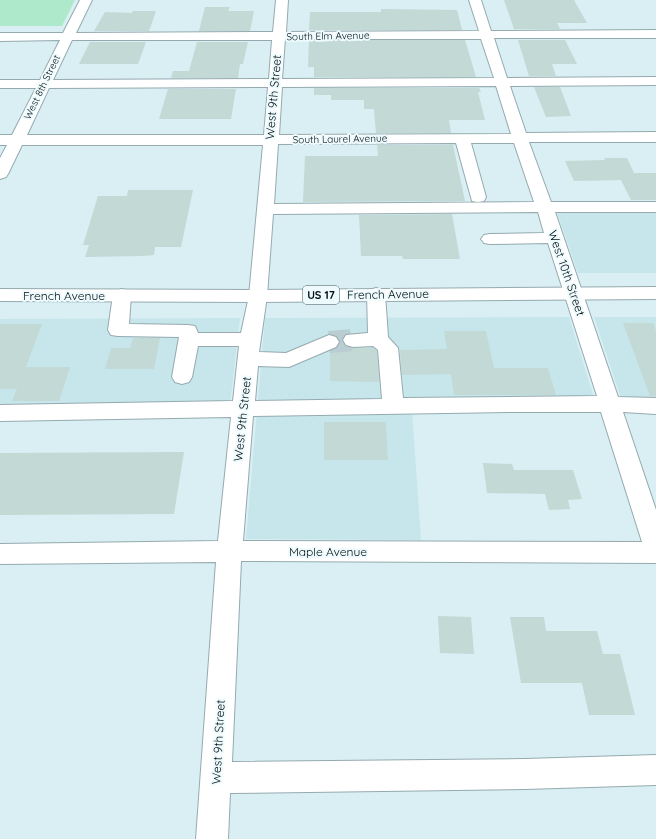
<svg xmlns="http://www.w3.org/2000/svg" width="656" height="839" viewBox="0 0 656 839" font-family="Quicksand,sans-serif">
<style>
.built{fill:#c6e6ec}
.green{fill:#ade9ca}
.building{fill:#c2d9d6}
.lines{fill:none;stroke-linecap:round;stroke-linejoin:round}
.minor-tunnel{stroke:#b9cdd2;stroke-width:22;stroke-dasharray:22 11;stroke-linecap:butt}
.minor-casing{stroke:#95aaaf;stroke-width:2}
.major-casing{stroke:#95aaaf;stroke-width:2}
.minor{fill:#fff;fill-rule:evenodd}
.major{fill:#fff;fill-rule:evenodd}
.labels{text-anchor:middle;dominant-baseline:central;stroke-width:4;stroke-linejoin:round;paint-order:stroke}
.far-street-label{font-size:10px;fill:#060d0e;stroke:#edfbfe}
.shield{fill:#edfbfe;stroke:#4b5456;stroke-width:1}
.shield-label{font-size:11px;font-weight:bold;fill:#060d0e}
.street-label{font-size:12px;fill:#060d0e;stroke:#edfbfe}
</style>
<rect width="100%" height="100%" fill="#d9eff4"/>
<g class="built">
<polygon points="656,206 656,273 578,273 555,207"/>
<polygon points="569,317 595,401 411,397 421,540 246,539 265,318"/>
<polygon points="594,317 656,317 656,402 622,401"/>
<polygon points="240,318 230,405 0,405 0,319"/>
</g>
<polygon class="green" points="0,0 75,0 62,26 0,26"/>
<g class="building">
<polygon points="504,0 574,0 587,23 557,23 560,29 514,29"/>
<polygon points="205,7 230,7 228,11 254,11 250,31 199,31"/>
<polygon points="381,9 457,10 462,30 309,30 310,12 381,12"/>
<polygon points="133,11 156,11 149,31 94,31 105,12 132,13"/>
<polygon points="309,40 465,40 476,77 314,77 314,67 308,67"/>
<polygon points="518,40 565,40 577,64 552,64 556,76 529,76"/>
<polygon points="90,42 146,42 138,64 79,64"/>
<polygon points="197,42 248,42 243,64 240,64 238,78 171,78 173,71 189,71"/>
<polygon points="534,87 560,87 571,116 546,117"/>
<polygon points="314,88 479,88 481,92 478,92 485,120 449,120 451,133 376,133 374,109 364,109 364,100 331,100 331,95 314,95"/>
<polygon points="168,89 236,89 231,119 159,119"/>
<polygon points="377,145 453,145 465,201 303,202 305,156 378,156"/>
<polygon points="604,158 627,158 634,173 656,173 656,200 631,200 621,180 574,181 565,161 605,160"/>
<polygon points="128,190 193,190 181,247 155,247 154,255 142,256 85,257 89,245 83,245 98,196 127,196"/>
<polygon points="452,214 460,259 403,259 402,256 361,256 359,215"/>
<polygon points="623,323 653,323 656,331 656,396 650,396"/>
<polygon points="0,324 42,324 26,367 70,367 59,401 12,401 17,389 0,389"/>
<polygon points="444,331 486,331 494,368 548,368 556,395 454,395 451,374 402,375 400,350 447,349"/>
<polygon points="329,332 352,332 345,334 342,339 346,346 353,348 373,348 377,351 379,382 330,381 330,351 337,348 340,341 337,336"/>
<polygon points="133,338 160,338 154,369 105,369 111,348 130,348"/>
<polygon points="324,422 386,422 388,460 324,460"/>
<polygon points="184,452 174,514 0,515 0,453"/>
<polygon points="483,463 512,464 514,470 573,470 582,499 568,500 570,509 549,510 545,494 487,493"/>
<polygon points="438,616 471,617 474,654 440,653"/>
<polygon points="510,617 544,617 546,631 597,631 603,654 620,654 635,715 589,715 582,683 521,683"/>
</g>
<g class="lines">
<polyline class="minor-tunnel" points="329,342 353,340"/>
<g class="minor-casing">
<path id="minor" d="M80 0H92L76 33 273 32 276 0H288L286 32 479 31 469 0H481L491 31 656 30V38H494L507 78 656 77V85L510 86 526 133 656 132V142H529L551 202H656V212H555L618 397 656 398V414L623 412 656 510V563L241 561 232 762 525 759 656 755V785L525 789 230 793 228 839H196L216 562 0 564V544L218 541 231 417 0 421V405L233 401 239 346H198L192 377 189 382 182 384 175 382 172 377 179 337 118 336 111 335 108 330 113 295 115 291 122 289 129 291 131 295 129 324 188 325 195 326 198 333H241L249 296 263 145H22L8 174 6 177 0 179V158L7 145H0V135H12L36 88H0V80H40L60 40 0 41V33H63ZM285 39H481L494 78 282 79ZM72 40H272L269 79 53 80ZM496 86 511 134 279 135 282 87ZM268 87 264 135H27L49 88ZM456 143 472 201 478 202 484 201 486 197 471 143H514L534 202 274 204 278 144ZM538 212 544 233 490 234 484 235 481 239 484 243 490 244 548 243 597 396 403 398 398 348 388 337 385 294 383 290 376 288 369 290 367 294 368 333 346 335 343 340 346 345 353 347 373 346 378 350 382 399 255 401 258 366 289 367 336 347 339 342 336 337 329 335 286 353 259 352 267 296 273 214ZM515 412H601L642 542 243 541 253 416Z"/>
</g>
<g class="major-casing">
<polygon id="major" points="656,287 656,299 258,302 0,301 0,289 258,290"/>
</g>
<use href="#minor" class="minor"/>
<use href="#major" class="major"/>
</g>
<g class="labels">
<g class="far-street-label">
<text transform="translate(328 36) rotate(-1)">South Elm Avenue</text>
<text transform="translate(42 87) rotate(-64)">West 8th Street</text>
<text transform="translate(340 139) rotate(-1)">South Laurel Avenue</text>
</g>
<rect class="shield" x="303" y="286" width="36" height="18" rx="3"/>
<g class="shield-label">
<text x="321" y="295">US 17</text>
</g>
<g class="street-label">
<text transform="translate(273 97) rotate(-85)">West 9th Street</text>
<text transform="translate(567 273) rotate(71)">West 10th Street</text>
<text transform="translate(388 294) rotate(-1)">French Avenue</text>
<text x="64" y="295">French Avenue</text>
<text transform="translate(242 419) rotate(-84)">West 9th Street</text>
<text x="328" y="551">Maple Avenue</text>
<text transform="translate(218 742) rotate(-87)">West 9th Street</text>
</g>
</g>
</svg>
